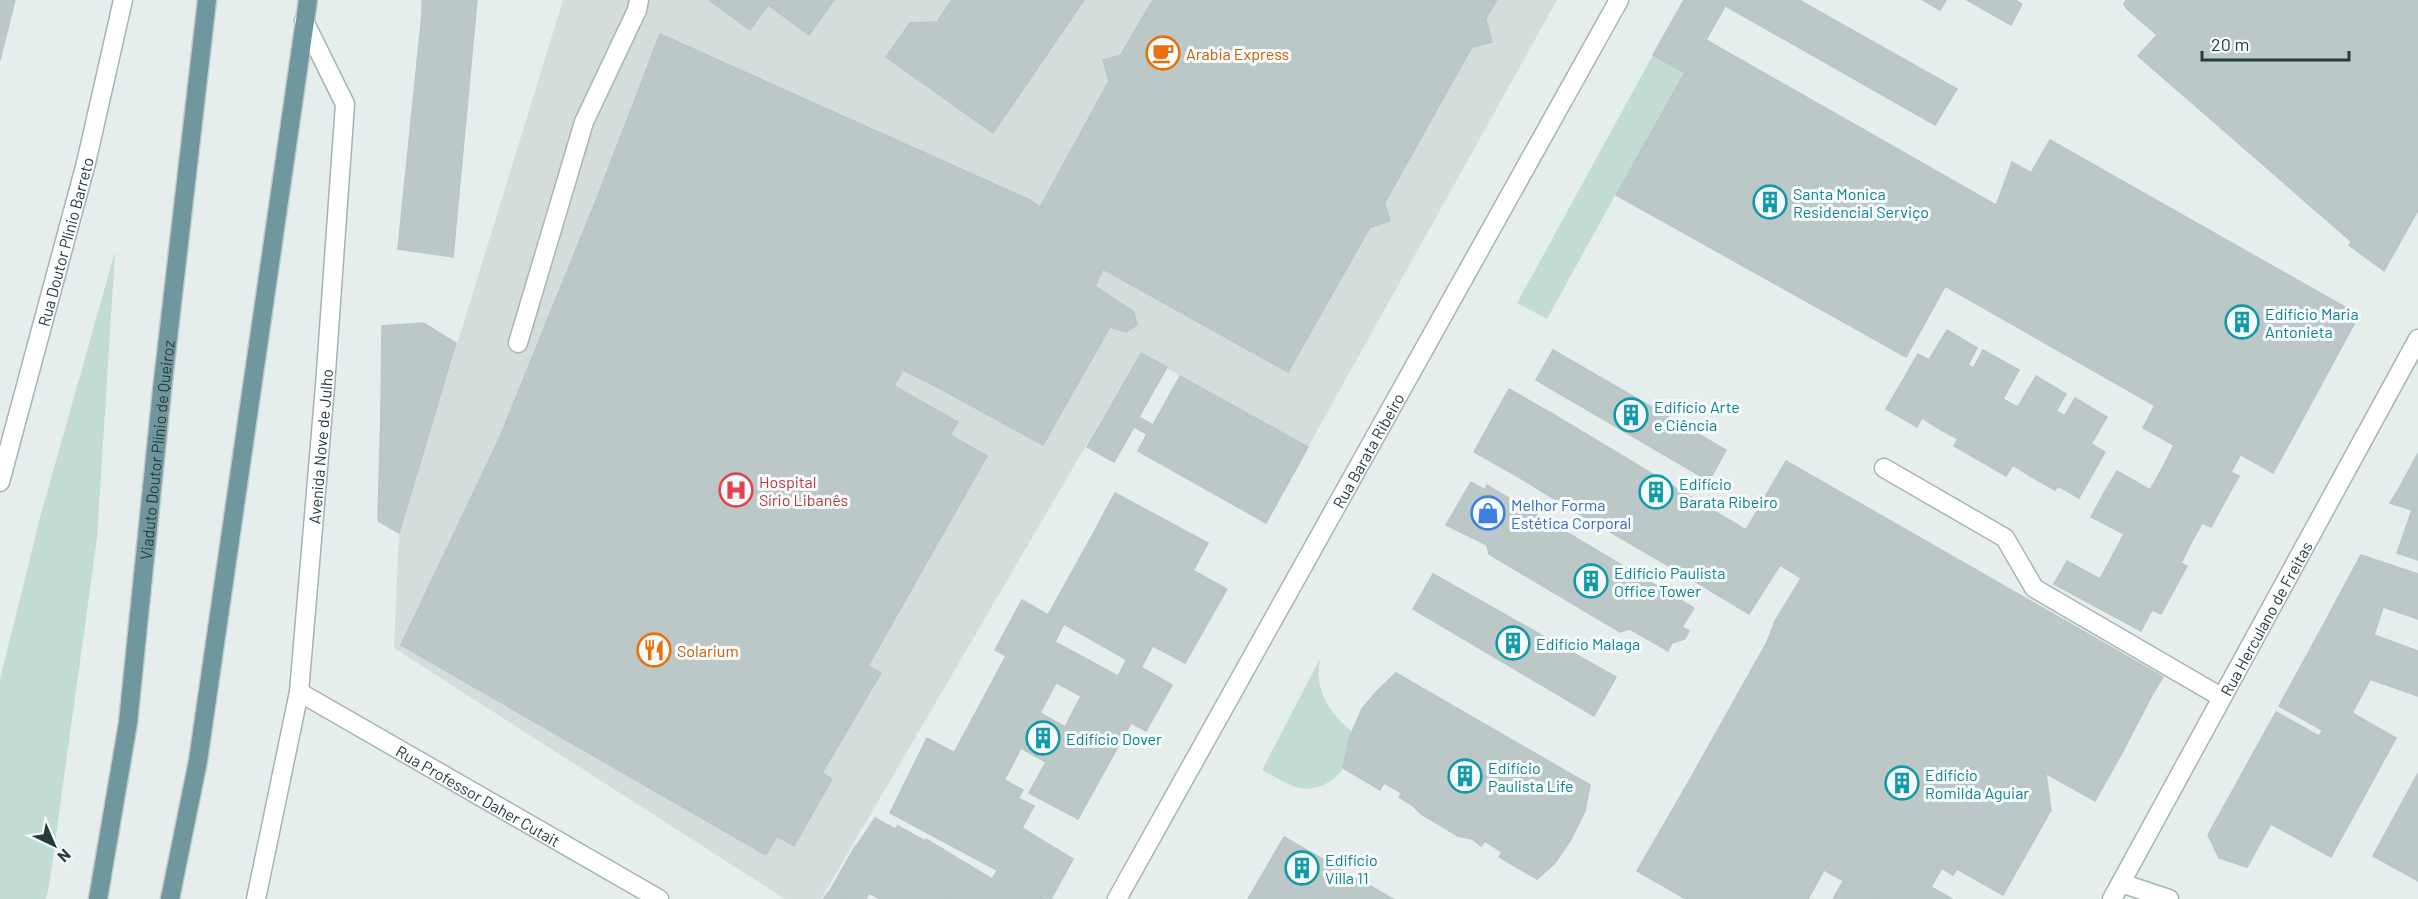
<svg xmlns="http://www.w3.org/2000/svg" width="2418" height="899" viewBox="0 0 2418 899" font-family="Barlow,sans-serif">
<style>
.built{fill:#d4dddc}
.green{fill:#c2dbd3}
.building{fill:#bcc8c7;stroke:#b9c6c6;stroke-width:1.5}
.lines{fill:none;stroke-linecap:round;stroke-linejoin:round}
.service-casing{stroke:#a9b4b5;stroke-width:21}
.minor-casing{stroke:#a9b4b5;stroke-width:21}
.secondary-casing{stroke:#a3b4b5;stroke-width:21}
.primary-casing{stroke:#c3c8c9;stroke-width:21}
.service{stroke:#fff;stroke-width:18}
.minor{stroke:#fff;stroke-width:18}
.secondary{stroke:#fff;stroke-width:18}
.primary{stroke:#70979d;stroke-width:18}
.labels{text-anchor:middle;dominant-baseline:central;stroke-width:6;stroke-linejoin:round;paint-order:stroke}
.food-label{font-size:16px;fill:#c56008;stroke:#f7fafa;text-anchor:start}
.culture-label{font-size:16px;fill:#0d838f;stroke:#f7fafa;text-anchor:start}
.street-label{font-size:16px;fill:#273a3d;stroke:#f7fafa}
.health-label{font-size:16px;fill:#be3a42;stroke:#f7fafa;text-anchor:start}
.shop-label{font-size:16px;fill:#366cbe;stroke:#f7fafa;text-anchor:start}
</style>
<rect width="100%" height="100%" fill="#e6eded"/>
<polygon class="built" points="563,0 1557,0 1308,447 1140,353 821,899 785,899 394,648 399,533"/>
<g class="green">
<polygon points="1653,55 1683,72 1547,319 1517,303"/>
<polygon points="115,252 97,538 49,886 46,899 0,899 0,680 41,514"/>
<path d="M1321 657C1312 686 1329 714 1352 731 1348 743 1348 756 1343 767 1341 774 1333 780 1327 783 1301 797 1286 782 1262 770Z"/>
</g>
<g class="building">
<polygon points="0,0 15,0 0,60"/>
<polygon points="422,0 477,0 453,257 398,249 422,14"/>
<polygon points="709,0 834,0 809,35 768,5 750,30"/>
<polygon points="952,0 1084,0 993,133 886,57 910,23 937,22"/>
<polygon points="1153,0 1194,0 1179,26 1195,34 1120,56"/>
<polygon points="1194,0 1481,0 1492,42 1390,69 1395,86 1373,124 1362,126 1390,221 1308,247 1274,123 1250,107 1127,143 1103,60 1195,34 1179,26"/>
<polygon points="1481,0 1497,0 1486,18"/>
<polygon points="1684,0 1799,0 1957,89 1935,125 1724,5 1724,8 1706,40 1996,205 1983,242 1653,55"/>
<polygon points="1923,0 1946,0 1940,10"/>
<polygon points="1967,0 2015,0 2022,4 2011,25"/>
<polygon points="2126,0 2175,0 2387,187 2352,242 2138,56 2157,35 2127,9 2124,4"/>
<polygon points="2175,0 2237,0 2418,162 2418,210 2384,271 2349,245 2387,187"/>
<polygon points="2237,0 2257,0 2251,12"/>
<polygon points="2257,0 2268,0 2315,26 2298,55 2251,12"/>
<polygon points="2268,0 2331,0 2315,26"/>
<polygon points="2331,0 2418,0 2418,162 2298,55"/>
<polygon points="2357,0 2418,0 2418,91 2333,44"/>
<polygon points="660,34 1030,200 1040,207 937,387 903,370 894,386 958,422 950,435 987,456 868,666 881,673 822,773 832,779 794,846 777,836 766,855 401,645 499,439 597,198"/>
<polygon points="1472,47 1385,202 1362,126 1373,124 1395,86 1390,69"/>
<polygon points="1684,73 1973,236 1906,357 1616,195 1630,170 1652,183 1656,176 1726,215 1722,223 1778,254 1782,246 1853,286 1849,293 1873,307 1913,235 1889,221 1884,228 1814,188 1816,186 1761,154 1759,157 1690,119 1694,112 1670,98"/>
<polygon points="1109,81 1127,143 1250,107 1274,123 1308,247 1370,227 1288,372 1103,269 1095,286 1134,312 1137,325 1126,332 1110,327 1043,445 937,387 1040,207"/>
<polygon points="1670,98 1694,112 1690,119 1759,157 1761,154 1816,186 1814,188 1884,228 1889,221 1913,235 1873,307 1849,293 1853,286 1782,246 1778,254 1722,223 1726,215 1656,176 1652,183 1630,170"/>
<polygon points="2050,140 2359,315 2341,348 2031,173"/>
<polygon points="2012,162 2150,240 2108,313 1983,242"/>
<polygon points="1973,236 2301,422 2273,473 1945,286"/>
<polygon points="2150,240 2203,270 2189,295 2230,318 2244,293 2303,326 2293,346 2287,344 2270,379 2272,381 2262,400 2202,366 2218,338 2177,316 2162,343 2108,313"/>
<polygon points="2203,270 2244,293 2230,318 2189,295"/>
<polygon points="2177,316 2218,338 2202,366 2162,343"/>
<polygon points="423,323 456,343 436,410 381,410 382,326"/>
<polygon points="2303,326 2341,348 2301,422 2262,400 2272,381 2270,379 2287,344 2293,346"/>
<polygon points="1947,330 1977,348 1968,365 1974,368 1941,430 1922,418 1917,427 1886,409 1918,354 1929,360"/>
<polygon points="1553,350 1726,450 1709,481 1536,380"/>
<polygon points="1983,350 2019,370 2003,399 2012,404 1982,462 1954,446 1958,439 1941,430"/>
<polygon points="1141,353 1167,367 1139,417 1153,425 1180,376 1308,447 1266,523 1138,451 1147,434 1134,427 1114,462 1087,447"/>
<polygon points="2036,376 2066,394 2056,411 2065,416 2030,476 2013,465 2006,476 1982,462 2012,404 2018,407"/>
<polygon points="1509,389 1551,413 1543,426 1536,422 1514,459 1522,464 1515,475 1474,452"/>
<polygon points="2075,398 2107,417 2091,444 2105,452 2079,498 2058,486 2055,490 2030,476"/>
<polygon points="2155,405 2241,454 2231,472 2239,476 2224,503 2163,467 2174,445 2143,428"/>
<polygon points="381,410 436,410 399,533 378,521"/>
<polygon points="1551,413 1731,521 1725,531 1735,537 1711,574 1703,569 1696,582 1636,547 1658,508 1596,472 1574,511 1515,475 1522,464 1514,459 1536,422 1543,426"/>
<polygon points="2418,453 2418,497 2398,490"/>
<polygon points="1786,461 2163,677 2151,697 1807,498 1780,547 2123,751 2095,801 1775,621 1808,567 1746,530"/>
<polygon points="2163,467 2224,503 2211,527 2202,523 2191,543 2104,493 2117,471 2150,490"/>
<polygon points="1596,472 1658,508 1636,547 1574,511"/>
<polygon points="1471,482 1485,490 1487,485 1694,608 1682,627 1689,631 1685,639 1672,643 1668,651 1630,629 1620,632 1489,554 1487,545 1446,525"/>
<polygon points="2398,490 2418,497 2418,560 2397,553 2412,510 2390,503"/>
<polygon points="1115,493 1208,543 1180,595 1087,545"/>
<polygon points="2104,493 2191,543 2181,563 2187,566 2174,590 2113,555 2124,534 2091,517"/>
<polygon points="1807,498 2072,651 2042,703 1780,547"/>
<polygon points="1731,521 1808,567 1801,578 1780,565 1749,614 1696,582 1703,569 1711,574 1722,556 1724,557 1735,537 1725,531"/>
<polygon points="1087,545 1180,595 1141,668 1048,615"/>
<polygon points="2113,555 2174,590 2161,614 2152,610 2141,631 2054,584 2067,561 2100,579"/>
<polygon points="2361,555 2418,574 2418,619 2383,607 2374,635 2418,651 2418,696 2306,657"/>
<polygon points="1194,571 1227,589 1185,663 1153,646"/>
<polygon points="1433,574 1616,677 1594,716 1413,609"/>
<polygon points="1022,600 1064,624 1055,642 1118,676 1127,659 1172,685 1146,731 995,650"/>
<polygon points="1775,621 2046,774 2051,810 2007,785 2008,782 1987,769 1983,775 1951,756 1947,764 1901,737 1899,727 1866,708 1868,705 1847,692 1845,697 1800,671 1751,758 1798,784 1796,787 1815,798 1819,793 1852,812 1857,803 1909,833 1905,842 1935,859 1933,863 1942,868 1931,887 1843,837 1824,870 1684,790 1767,642"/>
<polygon points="2072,651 2110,674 2081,726 2042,703"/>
<polygon points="1006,656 1056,683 1040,713 1065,727 1081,696 1131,723 1078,819 1029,793 1046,762 1021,748 1005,779 954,753"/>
<polygon points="2306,657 2353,674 2322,730 2279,706"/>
<polygon points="1800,671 1845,697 1847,692 1868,705 1866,708 1899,727 1901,737 1947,764 1951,756 1983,775 1987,769 2008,782 2007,785 2051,810 2003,895 1957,869 1953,875 1933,863 1935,859 1905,842 1909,833 1857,803 1852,812 1819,793 1815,798 1796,787 1798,784 1751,758"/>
<polygon points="1396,673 1590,785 1585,811 1570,841 1554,864 1537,879 1499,857 1502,852 1485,841 1481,846 1472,839 1458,836 1421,814 1412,805 1399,797 1402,793 1384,783 1380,790 1343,768 1349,739 1362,709 1376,692"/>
<polygon points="2110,674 2151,697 2123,751 2081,726"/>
<polygon points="2353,674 2370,680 2352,713 2396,738 2331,857 2271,824"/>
<polygon points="2276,712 2319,736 2247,867 2219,858 2208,835"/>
<polygon points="927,738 1023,790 1018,798 1034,806 1022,828 1073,859 1051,899 890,813"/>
<polygon points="2418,773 2418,881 2373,856"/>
<polygon points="1684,790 1824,870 1808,899 1686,899 1637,871"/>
<polygon points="875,818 895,829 898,826 925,841 926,839 992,879 997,871 1047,899 953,899 857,845"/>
<polygon points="1284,837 1393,899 1248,899"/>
<polygon points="1843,837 1931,887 1952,899 1876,899 1824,870"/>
<polygon points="856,845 857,845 953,899 880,899 869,893 866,899 849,899 831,889"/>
<polygon points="1843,881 1876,899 1833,899"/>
<polygon points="831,889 849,899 823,899"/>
</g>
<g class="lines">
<g class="service-casing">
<polyline id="service" points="518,343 584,122 637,10 639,0"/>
</g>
<g class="minor-casing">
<g id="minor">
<polyline points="1884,468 2005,538 2034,588 2221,697"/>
<path id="s1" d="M299 692 659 899"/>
<polyline points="2121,883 2169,899"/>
<path id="s2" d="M1117 899 1619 0"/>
<path id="s3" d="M2112 899 2418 339"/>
</g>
</g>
<g class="secondary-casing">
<g id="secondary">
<path id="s4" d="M0 482 86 163 123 0"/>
<path id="s5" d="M256 899 299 692 325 386 345 104 304 21"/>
</g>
</g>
<g class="primary-casing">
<g id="primary">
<path id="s6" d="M98 899 128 723 162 390 207 0"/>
<polyline points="170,899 198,761 308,0"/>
</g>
</g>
<use href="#service" class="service"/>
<use href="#minor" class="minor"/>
<use href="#secondary" class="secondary"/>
<use href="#primary" class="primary"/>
</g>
<defs>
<g id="cafe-ring" transform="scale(1.725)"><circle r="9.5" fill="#f7fafa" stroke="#e8710a" stroke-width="1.5"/><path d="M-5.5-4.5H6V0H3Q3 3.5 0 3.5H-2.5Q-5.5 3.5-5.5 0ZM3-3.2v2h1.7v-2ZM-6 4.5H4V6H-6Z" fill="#e8710a"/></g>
<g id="building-ring" transform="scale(1.725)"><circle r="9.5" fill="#f7fafa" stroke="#0f9aa8" stroke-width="1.5"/><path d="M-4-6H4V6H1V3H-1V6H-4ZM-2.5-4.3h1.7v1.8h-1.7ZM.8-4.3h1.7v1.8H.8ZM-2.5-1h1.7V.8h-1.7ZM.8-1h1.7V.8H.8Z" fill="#0f9aa8"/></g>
<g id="hospital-ring" transform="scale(1.725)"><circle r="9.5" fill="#f7fafa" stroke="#e0444e" stroke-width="1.5"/><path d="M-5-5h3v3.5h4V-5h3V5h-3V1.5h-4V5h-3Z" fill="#e0444e"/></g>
<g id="shop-ring" transform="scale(1.725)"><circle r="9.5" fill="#f7fafa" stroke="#3f7fe0" stroke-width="1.5"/><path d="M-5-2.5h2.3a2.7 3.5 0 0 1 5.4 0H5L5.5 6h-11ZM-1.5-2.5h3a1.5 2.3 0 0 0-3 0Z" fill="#3f7fe0"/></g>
<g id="restaurant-ring" transform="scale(1.725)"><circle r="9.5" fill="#f7fafa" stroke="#e8710a" stroke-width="1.5"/><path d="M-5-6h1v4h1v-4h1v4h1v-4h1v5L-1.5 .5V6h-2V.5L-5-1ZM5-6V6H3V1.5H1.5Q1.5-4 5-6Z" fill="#e8710a"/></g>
</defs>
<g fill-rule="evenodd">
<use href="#cafe-ring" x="1163" y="53"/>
<use href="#building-ring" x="1770" y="202"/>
<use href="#building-ring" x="2242" y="322"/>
<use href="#building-ring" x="1631" y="415"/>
<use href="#hospital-ring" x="736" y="490"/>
<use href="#building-ring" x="1656" y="492"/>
<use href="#shop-ring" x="1488" y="513"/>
<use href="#building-ring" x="1591" y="581"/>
<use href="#building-ring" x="1513" y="643"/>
<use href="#restaurant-ring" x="654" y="650"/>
<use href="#building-ring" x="1043" y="738"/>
<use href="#building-ring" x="1465" y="776"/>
<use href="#building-ring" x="1902" y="783"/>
<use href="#building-ring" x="1302" y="868"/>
</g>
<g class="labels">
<g class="food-label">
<text x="1186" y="53">Arabia Express</text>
<text x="677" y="650">Solarium</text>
</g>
<g class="culture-label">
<text x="1793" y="193">Santa Monica<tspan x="1793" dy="18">Residencial Serviço</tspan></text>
<text x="2265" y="313">Edifício Maria<tspan x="2265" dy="18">Antonieta</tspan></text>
<text x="1654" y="406">Edifício Arte<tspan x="1654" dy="18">e Ciência</tspan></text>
<text x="1679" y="483">Edifício<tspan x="1679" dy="18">Barata Ribeiro</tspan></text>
<text x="1614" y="572">Edifício Paulista<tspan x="1614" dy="18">Office Tower</tspan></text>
<text x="1536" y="643">Edifício Malaga</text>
<text x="1066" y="738">Edifício Dover</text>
<text x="1488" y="767">Edifício<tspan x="1488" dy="18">Paulista Life</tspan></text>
<text x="1925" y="774">Edifício<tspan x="1925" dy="18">Romilda Aguiar</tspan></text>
<text x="1325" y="859">Edifício<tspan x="1325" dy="18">Villa 11</tspan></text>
</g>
<g class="street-label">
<text stroke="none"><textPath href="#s4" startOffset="249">Rua Doutor Plínio Barreto</textPath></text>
<text stroke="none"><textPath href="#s5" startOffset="458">Avenida Nove de Julho</textPath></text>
<text stroke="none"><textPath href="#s6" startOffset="453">Viaduto Doutor Plínio de Queiroz</textPath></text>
<text stroke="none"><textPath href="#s2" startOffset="514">Rua Barata Ribeiro</textPath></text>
<text stroke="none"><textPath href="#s3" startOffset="320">Rua Herculano de Freitas</textPath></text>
<text stroke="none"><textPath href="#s1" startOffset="207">Rua Professor Daher Cutait</textPath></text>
</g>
<g class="health-label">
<text x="759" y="481">Hospital<tspan x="759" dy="18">Sírio Libanês</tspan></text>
</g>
<g class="shop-label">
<text x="1511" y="504">Melhor Forma<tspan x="1511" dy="18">Estética Corporal</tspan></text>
</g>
</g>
<g transform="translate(54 845) rotate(136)" stroke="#f7fafa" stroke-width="4.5" paint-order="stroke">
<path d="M0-4.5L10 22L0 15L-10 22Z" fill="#273a3d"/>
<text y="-9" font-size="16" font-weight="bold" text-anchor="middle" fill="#273a3d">N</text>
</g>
<path d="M2202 51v9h147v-9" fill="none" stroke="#273a3d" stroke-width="3"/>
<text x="2211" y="51" font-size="18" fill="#273a3d" stroke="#f7fafa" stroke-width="4.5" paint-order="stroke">20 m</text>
</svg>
